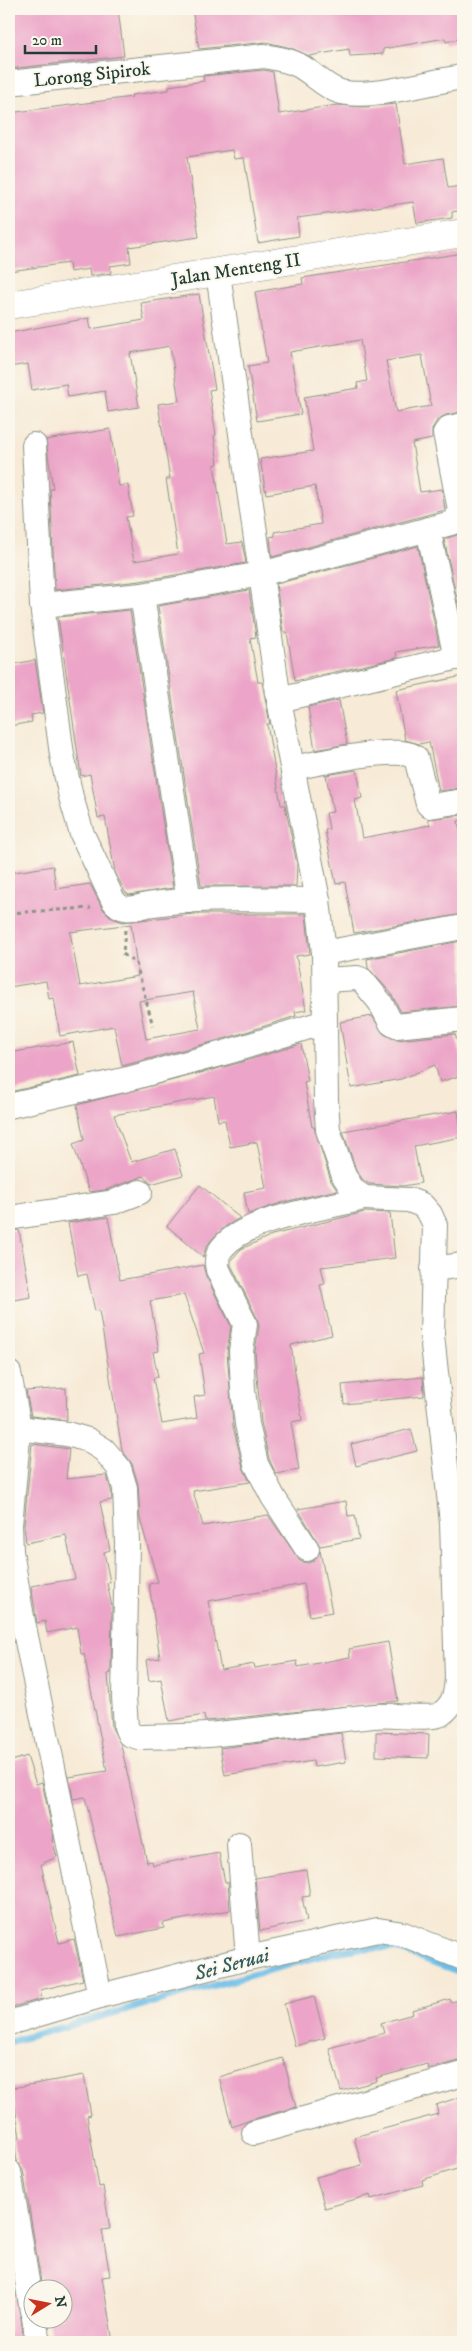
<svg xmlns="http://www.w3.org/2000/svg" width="472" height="2351" viewBox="0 0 472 2351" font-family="'IM FELL DW Pica',serif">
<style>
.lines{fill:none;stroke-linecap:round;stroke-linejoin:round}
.stream{stroke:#6cbee8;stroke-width:7}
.building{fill:#eca5c8;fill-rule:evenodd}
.minor-casing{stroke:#8b9485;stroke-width:26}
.tertiary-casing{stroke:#8b9485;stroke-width:29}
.path{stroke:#8b9485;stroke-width:3;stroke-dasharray:4 4;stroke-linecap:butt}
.minor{stroke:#fff;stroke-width:24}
.tertiary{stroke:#fff;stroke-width:28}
.labels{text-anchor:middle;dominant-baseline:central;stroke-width:4;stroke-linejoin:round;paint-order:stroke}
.street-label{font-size:19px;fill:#1f3d34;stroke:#fbf7ec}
.water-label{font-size:20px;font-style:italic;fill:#325d61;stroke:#fbf7ec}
</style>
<rect width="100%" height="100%" fill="#fbf7ec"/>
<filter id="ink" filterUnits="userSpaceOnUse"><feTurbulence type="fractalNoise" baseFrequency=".02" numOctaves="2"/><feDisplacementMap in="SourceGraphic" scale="10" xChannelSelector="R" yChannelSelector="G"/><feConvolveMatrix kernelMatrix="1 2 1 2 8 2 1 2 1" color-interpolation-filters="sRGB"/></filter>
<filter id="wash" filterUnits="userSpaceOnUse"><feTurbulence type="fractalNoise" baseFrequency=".0096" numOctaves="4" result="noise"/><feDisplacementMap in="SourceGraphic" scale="20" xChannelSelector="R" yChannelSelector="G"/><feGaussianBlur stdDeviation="1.12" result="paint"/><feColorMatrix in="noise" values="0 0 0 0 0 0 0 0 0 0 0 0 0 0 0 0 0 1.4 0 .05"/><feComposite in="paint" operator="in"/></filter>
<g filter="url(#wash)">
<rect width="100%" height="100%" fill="#f7ead6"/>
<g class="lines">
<polyline class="stream" points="9,2042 331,1953 358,1948 395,1948 463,1973"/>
</g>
<g id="blocks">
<g class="building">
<polygon points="9,9 118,9 124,56 9,69"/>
<polygon points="192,9 463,9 463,38 446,42 445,38 383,49 383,54 350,56 349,49 309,56 291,48 266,42 199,49"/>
<polygon points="264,70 273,72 279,114 337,105 365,107 396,104 405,164 443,158 448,188 460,186 463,210 452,212 452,218 417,223 413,202 297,218 299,236 258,243 244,158 234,159 232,150 187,157 199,237 129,247 131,263 110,266 111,273 90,276 89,269 70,272 69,263 9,271 9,113 132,97 131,95 169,90 169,86 204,81 203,76"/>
<path d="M463 253V412L446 415 438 419 432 429V439L412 443 420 492 442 489 445 510 272 557 270 537 275 536 274 532 321 524 315 486 266 494 260 459 313 451 304 397 358 388 357 383 367 381 360 340 290 352 301 414 257 421 248 366 267 363 255 292 303 284 302 278ZM422 355 431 406 396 412 386 361Z"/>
<polygon points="199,294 215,389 209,390 216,435 214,436 218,464 214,465 227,544 242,542 246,563 140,581 55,590 50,489 53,489 46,440 110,429 119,486 128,485 133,516 126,517 134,561 178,554 166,479 170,479 158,404 179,401 170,346 130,353 139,407 108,412 105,391 68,397 66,384 32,390 28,364 9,367 9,333 89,318 91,329 144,320 141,303"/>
<polygon points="463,533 463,627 444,539"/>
<polygon points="418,546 439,645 396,652 397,658 295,681 287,632 283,632 276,584"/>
<polygon points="249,590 256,637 250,638 258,682 262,682 270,724 267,724 281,805 285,805 297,864 296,886 201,886 158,606"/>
<polygon points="130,610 173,888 129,895 125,892 115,872 105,817 98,818 90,774 81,776 58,617"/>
<polygon points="35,660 43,713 31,715 32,722 9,726 9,665"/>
<polygon points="463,676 463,788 439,791 429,742 419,744 405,740 396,690"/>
<polygon points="339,700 347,744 315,750 308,707"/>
<polygon points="357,770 362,798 355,800 362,838 430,825 428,819 463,815 463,820 458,821 463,847 463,914 354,933 345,882 336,884 325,830 329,829 326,813 333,812 326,775"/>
<path d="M53 866 56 889 90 884 103 909 112 918 123 922 193 914H306L310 954 296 956 306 1010 295 1012 296 1016 227 1038 122 1066 114 1026 60 1036 54 998 49 999 46 981 9 987V873ZM131 924 138 976 80 986 70 932ZM193 992 200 1029 146 1039 139 1001Z"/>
<polygon points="461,941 463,955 463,1006 401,1012 391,993 368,968 367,959"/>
<polygon points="372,1016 384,1034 397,1040 455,1034 463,1062 463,1075 440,1082 435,1065 401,1079 351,1088 340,1022"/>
<polygon points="73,1042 80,1076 10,1092 9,1053"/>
<polygon points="301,1044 308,1081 304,1082 312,1127 314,1127 331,1181 337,1190 284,1202 248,1214 244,1192 266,1188 257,1142 230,1147 225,1120 218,1121 214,1096 114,1115 131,1162 175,1149 183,1175 151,1184 144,1176 105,1190 89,1192 73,1144 84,1140 77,1105 235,1064"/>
<polygon points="458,1111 462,1137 414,1146 421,1183 403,1186 369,1184 363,1180 356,1170 343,1131"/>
<polygon points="200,1185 240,1218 226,1226 213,1238 206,1247 203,1257 167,1226"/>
<polygon points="365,1212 390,1213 395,1258 321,1267 325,1284 320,1285 332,1335 291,1345 302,1420 291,1422 299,1470 276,1474 269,1459 261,1422 255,1352 259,1326 257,1318 231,1265 231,1260 241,1249 272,1235"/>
<path d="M108 1217 120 1280 203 1265 206 1276 231 1326 227 1352 233 1426 243 1467 250 1482 193 1491 203 1526 268 1515 300 1561 307 1563 314 1561 320 1551 332 1612 310 1616 304 1584 208 1601 221 1670 254 1664 255 1668 297 1661 298 1667 350 1657 349 1649 388 1642 398 1701 207 1721H205L204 1715 169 1721 161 1679 149 1681 146 1660 160 1658 149 1584 158 1582 140 1519 138 1484 132 1464 122 1450 99 1310 95 1311 87 1274 78 1276 68 1223ZM184 1295 204 1353 199 1354 205 1395 194 1397 197 1418 162 1424 153 1378 158 1377 153 1352 159 1351 150 1301Z"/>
<polygon points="19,1230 31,1297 9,1301 9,1231"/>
<polygon points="423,1377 424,1396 344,1404 342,1385"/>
<polygon points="66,1388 67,1420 31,1416 26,1391"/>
<polygon points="411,1429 417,1451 356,1466 351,1444"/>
<polygon points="32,1444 69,1449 66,1479 107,1475 111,1490 112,1500 100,1502 110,1550 104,1552 110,1582 107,1583 112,1607 111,1673 108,1674 112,1728 121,1745 147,1862 152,1861 153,1865 219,1853 225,1882 228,1882 230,1910 163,1923 164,1928 118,1937 85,1797 73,1799 69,1777 107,1771 84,1654 81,1654 77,1627 47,1633 45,1621 37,1623 35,1610 31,1586 75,1579 66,1535 26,1543 24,1525"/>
<polygon points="346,1501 348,1516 355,1515 359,1539 320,1546 298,1509"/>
<polygon points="376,1732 429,1734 428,1758 376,1756"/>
<polygon points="341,1733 346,1762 314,1767 313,1761 225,1775 220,1748"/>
<polygon points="27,1756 36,1784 42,1782 54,1838 52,1839 57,1857 41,1864 59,1943 74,1939 83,1980 40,1990 42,1999 9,2008 9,1762"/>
<polygon points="306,1870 310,1896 302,1897 307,1921 260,1931 255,1878"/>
<polygon points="314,1996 325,2038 295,2046 284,2004"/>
<polygon points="450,1999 451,2002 463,1999 463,2060 428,2069 427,2064 376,2078 377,2081 341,2091 329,2048 384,2033 381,2023 413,2014 412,2010"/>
<polygon points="283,2058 296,2107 250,2120 232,2127 219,2077"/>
<polygon points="84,2075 91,2115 87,2116 99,2187 103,2186 110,2229 102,2230 110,2276 102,2277 113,2342 51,2342 48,2318 62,2318 62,2288 42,2288 23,2170 17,2162 14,2139 20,2138 12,2088"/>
<polygon points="463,2096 463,2167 422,2180 423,2185 371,2199 370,2195 325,2208 316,2177 362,2165 354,2137 438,2114 436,2105"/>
<polygon points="9,2255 21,2318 24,2342 9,2342"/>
</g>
</g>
</g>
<g filter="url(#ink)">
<use href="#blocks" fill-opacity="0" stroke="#8b9485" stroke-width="1"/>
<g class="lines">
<g class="minor-casing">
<g id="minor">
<path d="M9 83 264 56C276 58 289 60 300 66 314 74 324 86 338 91 365 101 432 81 463 77"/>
<path d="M34 445 42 605 62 755 71 797 82 834 113 900C122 913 134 908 147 905 199 896 265 900 318 900"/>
<polyline points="428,529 456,658"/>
<polyline points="142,595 189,901"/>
<polyline points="42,605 142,595 261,574 455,522 460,510 445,433 449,428 463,425"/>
<polyline points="279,700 463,656"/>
<path d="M293 768C315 764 402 743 416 758L428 804 430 806 463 801"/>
<polyline points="324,953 463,927"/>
<polyline points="326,980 357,978 362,980 380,1002 391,1023 396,1026 463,1019"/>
<polyline points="9,1106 128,1079 231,1051 325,1022"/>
<polyline points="9,1218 114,1202 140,1192"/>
<polyline points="433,1269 463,1265"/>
<polyline points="9,1373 19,1428 10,1525 11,1551 21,1612"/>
<path d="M19 1428 67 1434 88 1440 104 1450 119 1468 125 1488 127 1543 124 1697 126 1727 129 1734 138 1737C164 1736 192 1737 218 1734 270 1729 322 1721 373 1716 389 1714 432 1720 441 1714 455 1704 456 1692 457 1677L452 1523 432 1335 435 1225 430 1214 422 1205 409 1200 364 1198 353 1190 344 1176 328 1130 326 1100 324 953 318 900 279 700 218 273"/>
<path d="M307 1549 273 1497 256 1464 247 1424 243 1390 241 1351 245 1324 218 1270C216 1262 216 1255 222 1248 245 1218 327 1208 364 1198"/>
<polyline points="9,1615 21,1612 100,1996"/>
<polyline points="239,1844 248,1958"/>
<polyline points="9,2023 100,1996 248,1958 378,1930 403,1934 463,1958"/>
<polyline points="254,2133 463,2074"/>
<polyline points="9,2172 32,2311"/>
<polyline points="34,2318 38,2342"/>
</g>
</g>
<g class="tertiary-casing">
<polyline id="tertiary" points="9,305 463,233"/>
</g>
<g class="path">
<polyline points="9,913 91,908"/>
<polyline points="125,930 123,954 136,963 153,1026"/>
</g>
<use href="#minor" class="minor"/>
<use href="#tertiary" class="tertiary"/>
</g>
</g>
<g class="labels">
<g class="street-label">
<text transform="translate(92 75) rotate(-6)">Lorong Sipirok</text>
<text transform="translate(236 270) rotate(-9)">Jalan Menteng II</text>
</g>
<g class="water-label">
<text transform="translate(232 1965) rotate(-15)">Sei Seruai</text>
</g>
</g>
<rect width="472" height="2351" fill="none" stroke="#fbf7ec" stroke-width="30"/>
<g transform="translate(48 2304) rotate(80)"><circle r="24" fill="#fbf7ec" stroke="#a3ada2"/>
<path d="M0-4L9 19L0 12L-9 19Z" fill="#c8321e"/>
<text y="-8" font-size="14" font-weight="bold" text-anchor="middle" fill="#1f3d34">N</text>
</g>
<path d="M25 45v8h71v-8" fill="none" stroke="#1f3d34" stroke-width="2.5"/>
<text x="32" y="45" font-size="15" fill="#1f3d34" stroke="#fbf7ec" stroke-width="4" paint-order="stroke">20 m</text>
</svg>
